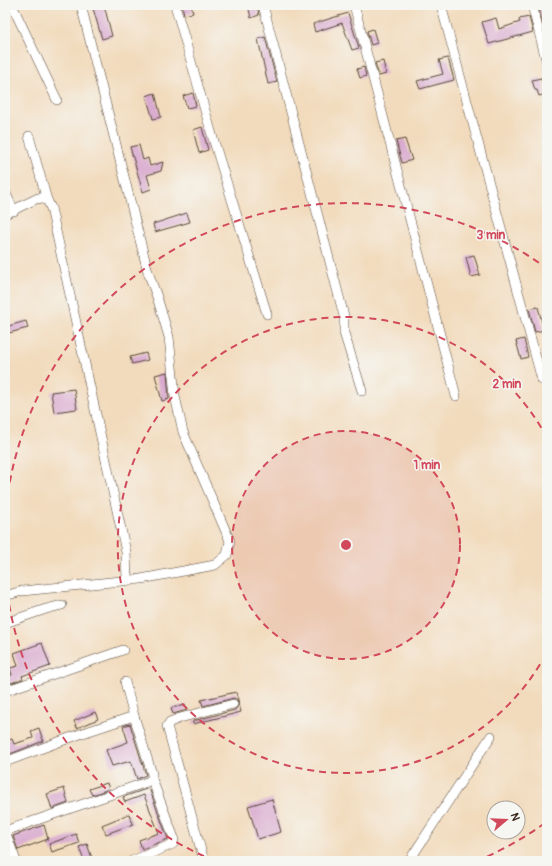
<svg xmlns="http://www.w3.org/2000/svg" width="552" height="866" viewBox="0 0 552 866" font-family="Pangolin,sans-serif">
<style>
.building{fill:#d9aacf}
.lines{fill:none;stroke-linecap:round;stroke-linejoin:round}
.street-casing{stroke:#564536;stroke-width:10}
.street{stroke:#fff;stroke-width:9}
.ring{fill:none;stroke:#d1495b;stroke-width:2;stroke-dasharray:7 5}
.centre{fill:#d1495b;stroke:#f6f6f2;stroke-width:2}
.ring-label{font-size:12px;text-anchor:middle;font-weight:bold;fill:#d1495b;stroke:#f6f6f2;stroke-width:3;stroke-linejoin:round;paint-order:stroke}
</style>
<rect width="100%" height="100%" fill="#f6f6f2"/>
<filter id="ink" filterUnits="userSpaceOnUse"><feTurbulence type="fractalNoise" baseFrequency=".025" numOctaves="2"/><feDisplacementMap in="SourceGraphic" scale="8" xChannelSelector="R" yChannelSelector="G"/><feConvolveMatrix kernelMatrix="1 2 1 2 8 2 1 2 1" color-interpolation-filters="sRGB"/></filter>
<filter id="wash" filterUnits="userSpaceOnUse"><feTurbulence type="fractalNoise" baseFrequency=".012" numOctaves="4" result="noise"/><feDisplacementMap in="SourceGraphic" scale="16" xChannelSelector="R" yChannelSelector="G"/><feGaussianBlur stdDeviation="0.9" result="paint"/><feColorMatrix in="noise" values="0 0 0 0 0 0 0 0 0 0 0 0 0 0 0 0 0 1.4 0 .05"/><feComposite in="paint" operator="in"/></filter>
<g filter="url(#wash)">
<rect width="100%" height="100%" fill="#f2dbbd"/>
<g id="blocks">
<g class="building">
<polygon points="92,5 104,5 112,36 102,39"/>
<polygon points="182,5 191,5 193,13 184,15"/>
<polygon points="248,5 257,5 259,15 251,18"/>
<polygon points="546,7 547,13 547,28 544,29 539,9"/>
<polygon points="348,13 359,48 352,50 342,23 315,32 313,24"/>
<polygon points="529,17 533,32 489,44 482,22 496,18 499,29 520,22 519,19"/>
<polygon points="373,29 377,43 371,45 367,31"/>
<polygon points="265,37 277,82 268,84 258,39"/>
<polygon points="448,58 454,80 420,89 417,81 443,74 439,60"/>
<polygon points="383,61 386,74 379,76 375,63"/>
<polygon points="364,67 366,76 360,78 357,69"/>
<polygon points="541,78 546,94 539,96 537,90 535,90 532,80"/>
<polygon points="155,93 161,117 153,119 146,96"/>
<polygon points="193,93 196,106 187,108 183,96"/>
<polygon points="202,127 208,150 199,153 193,130"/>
<polygon points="405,139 412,160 402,163 396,141"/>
<polygon points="139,145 143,160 148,158 150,166 163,162 161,171 147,175 151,189 143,192 130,147"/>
<polygon points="187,213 190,222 155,232 153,224"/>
<polygon points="474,255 480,275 471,277 466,257"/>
<polygon points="538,307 544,330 535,332 529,309"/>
<polygon points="26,321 28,328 5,334 5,327"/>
<polygon points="524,339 528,357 521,359 516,341"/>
<polygon points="146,353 148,360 132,364 130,357"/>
<polygon points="167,372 169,399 162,401 155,375"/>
<polygon points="74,389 77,409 54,412 51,392"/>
<polygon points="42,643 50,666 22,676 23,679 5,685 5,677 12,675 10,668 18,666 14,653"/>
<polygon points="236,692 241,712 193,724 193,721 235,710 239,705 237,700 234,698 203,706 201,700"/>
<polygon points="185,705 187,710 173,714 171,708"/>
<polygon points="95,712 98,719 77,728 74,721"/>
<polygon points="130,724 146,775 137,779 131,761 112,766 106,750 128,742 123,726"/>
<polygon points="39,728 43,741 5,756 5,741 12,739 14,744 33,738 31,731"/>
<polygon points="107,783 109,789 92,795 89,789"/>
<polygon points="64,788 68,803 52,809 47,794"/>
<polygon points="149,788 168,839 142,849 139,840 159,833 144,795 125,802 123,797"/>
<polygon points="272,799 281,832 258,839 248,806"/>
<polygon points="129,814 133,824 106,834 102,825"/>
<polygon points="44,825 48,839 18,850 13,836"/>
<polygon points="76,834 79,843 52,852 49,844"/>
<polygon points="87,844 93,861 84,861 79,847"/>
</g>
</g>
</g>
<g filter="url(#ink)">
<use href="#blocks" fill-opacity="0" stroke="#564536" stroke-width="1"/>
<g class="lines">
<g class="street-casing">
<g id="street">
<polyline points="12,5 57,100"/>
<polyline points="175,5 212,135 267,314"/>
<polyline points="263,5 344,316 344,333 362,391"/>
<polyline points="354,5 456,396"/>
<polyline points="441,5 542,380"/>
<polyline points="532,5 547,63"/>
<polyline points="29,136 47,200"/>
<polyline points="5,192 14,211"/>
<polyline points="5,214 38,198 47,200 51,208 126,552 127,580"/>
<polyline points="5,596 22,591 141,579 215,565 227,555 230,541 183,432 175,396 169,337 157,297 148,272 81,5"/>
<polyline points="5,623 46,609 62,605"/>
<polyline points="5,691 123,650"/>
<polyline points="5,762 80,734 134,716"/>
<polyline points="5,831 147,782 152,779 152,774 134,716 125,682"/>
<polyline points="5,831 16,861"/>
<polyline points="132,861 173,844 174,838 152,779"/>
<polyline points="204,861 167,726 170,722 180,718 233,704"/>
<polyline points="409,861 491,736"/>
</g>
</g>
<use href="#street" class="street"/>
</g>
</g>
<circle cx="346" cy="545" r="114" fill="#d1495b" fill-opacity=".12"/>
<g class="ring">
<circle cx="346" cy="545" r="114"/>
<path d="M546 654A228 228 0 1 1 546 436"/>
<path d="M545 823A342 342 0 0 1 477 861M215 861A342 342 0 0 1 5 572M5 518A342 342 0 0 1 545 267"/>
</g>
<circle cx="346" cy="545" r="6" class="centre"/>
<g class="ring-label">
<text x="491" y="239">3 min</text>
<text x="507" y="388">2 min</text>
<text x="427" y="469">1 min</text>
</g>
<rect width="552" height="866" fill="none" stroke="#f6f6f2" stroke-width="20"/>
<g transform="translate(506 820) rotate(71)"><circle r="19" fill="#f6f6f2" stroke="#aba49d"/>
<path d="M0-3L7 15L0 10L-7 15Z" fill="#d1495b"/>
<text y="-6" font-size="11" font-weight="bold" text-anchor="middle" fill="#3b2a1e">N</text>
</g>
</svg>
